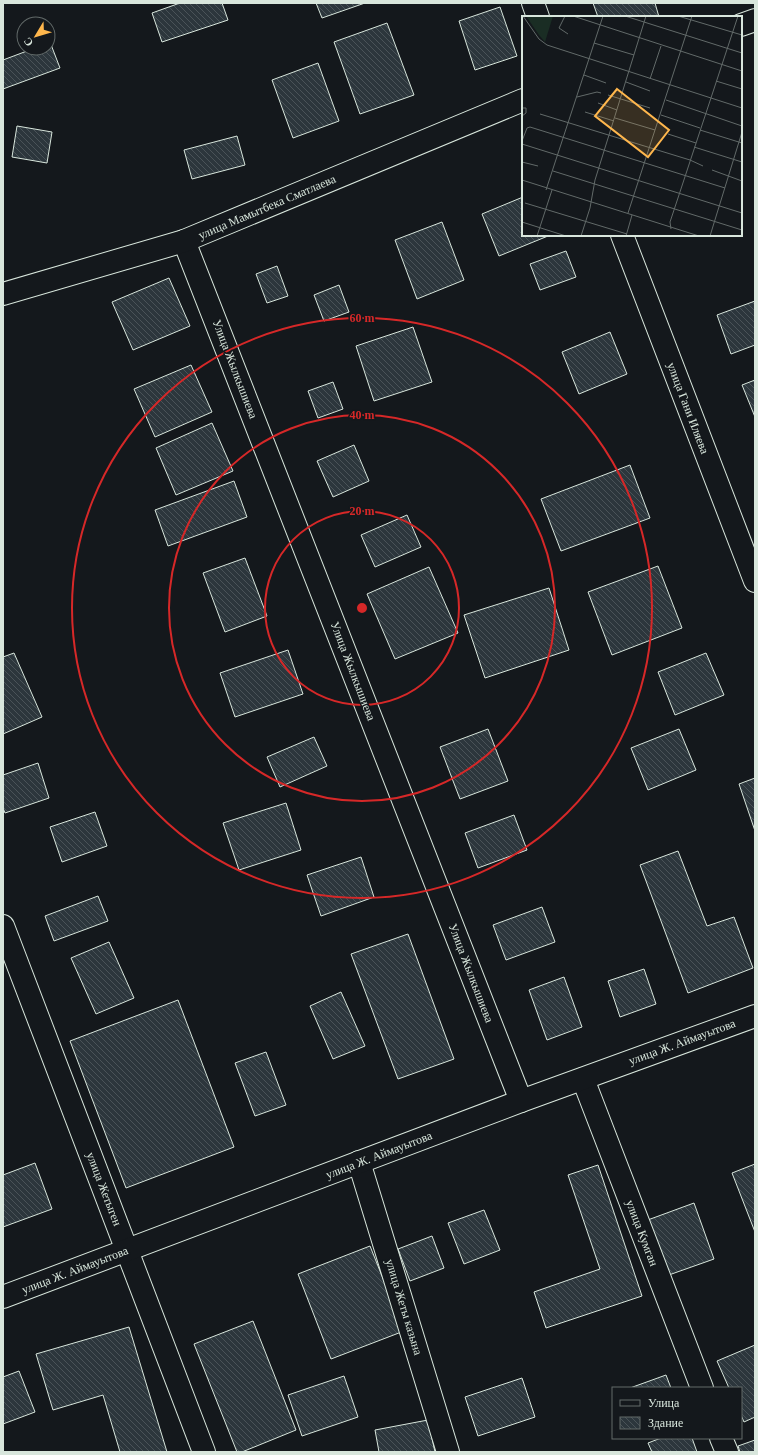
<svg xmlns="http://www.w3.org/2000/svg" width="758" height="1455" viewBox="0 0 758 1455" font-family="'Times New Roman',serif">
<style>
.building{fill:url(#building-back-hatch);stroke:#d8e6dc}
.lines{fill:none;stroke-linecap:round;stroke-linejoin:round}
.street-casing{stroke:#d8e6dc;stroke-width:24}
.secondary-casing{stroke:#d8e6dc;stroke-width:24}
.street{stroke:#14181c;stroke-width:22}
.secondary{stroke:#14181c;stroke-width:22}
.ring{fill:none;stroke:#d62828;stroke-width:2}
.labels{text-anchor:middle;dominant-baseline:central;stroke-width:3;stroke-linejoin:round;paint-order:stroke}
.street-label{font-size:12px;fill:#d8e6dc;stroke:#14181c}
.inset-road{fill:none;stroke:#626a69;stroke-width:1}
.view{fill:#ffb74d;fill-opacity:0.15;stroke:#ffb74d;stroke-width:2}
.inset-edge{fill:none;stroke:#d8e6dc;stroke-width:2}
.centre{fill:#d62828;stroke:#14181c;stroke-width:2}
.ring-label{font-size:12px;text-anchor:middle;font-weight:bold;fill:#d62828;stroke:#14181c;stroke-width:3;stroke-linejoin:round;paint-order:stroke}
</style>
<defs>
<pattern id="building-back-hatch" width="6" height="6" patternUnits="userSpaceOnUse"><rect width="6" height="6" fill="#2c363c"/><path d="M-1 5l2 2M0 0l6 6M5-1l2 2" fill="none" stroke="#4a5358"/></pattern>
</defs>
<rect width="100%" height="100%" fill="#14181c"/>
<g class="building">
<polygon points="180,3 222,3 228,20 162,42 152,13"/>
<polygon points="316,3 365,3 322,18"/>
<polygon points="593,3 655,3 659,17 598,17"/>
<polygon points="500,7 517,56 475,70 459,21"/>
<polygon points="387,23 414,95 360,114 334,42"/>
<polygon points="50,42 60,68 3,89 3,60 35,48 48,48 48,43"/>
<polygon points="318,63 339,121 293,138 272,80"/>
<polygon points="17,126 52,132 47,163 12,157"/>
<polygon points="237,136 245,165 192,179 184,150"/>
<polygon points="523,197 523,235 548,236 499,256 482,214"/>
<polygon points="442,222 464,280 417,299 395,240"/>
<polygon points="566,251 576,277 540,290 530,264"/>
<polygon points="277,266 288,296 267,303 256,274"/>
<polygon points="169,278 190,326 133,350 112,302"/>
<polygon points="339,285 349,312 324,321 314,295"/>
<polygon points="755,301 755,345 731,354 717,315"/>
<polygon points="413,327 432,382 374,401 356,346"/>
<polygon points="610,332 627,374 579,394 562,352"/>
<polygon points="191,365 212,412 155,437 134,389"/>
<polygon points="755,380 755,417 742,385"/>
<polygon points="333,382 343,409 318,418 308,391"/>
<polygon points="212,423 233,471 176,495 156,448"/>
<polygon points="354,445 369,481 333,497 317,461"/>
<polygon points="630,465 650,518 561,551 541,499"/>
<polygon points="234,481 247,517 168,546 155,510"/>
<polygon points="407,515 421,547 375,567 361,535"/>
<polygon points="245,558 267,616 225,632 203,573"/>
<polygon points="658,566 682,628 612,655 588,592"/>
<polygon points="429,567 458,633 395,659 367,594"/>
<polygon points="549,588 569,650 485,678 464,615"/>
<polygon points="288,650 303,694 235,717 220,673"/>
<polygon points="14,653 42,717 3,734 3,657"/>
<polygon points="706,653 724,695 675,715 658,672"/>
<polygon points="488,729 508,781 460,799 440,747"/>
<polygon points="679,729 696,770 648,790 631,748"/>
<polygon points="314,737 327,766 280,787 267,757"/>
<polygon points="38,763 49,798 5,813 3,808 3,775"/>
<polygon points="755,778 755,831 739,784"/>
<polygon points="286,803 301,850 239,870 223,823"/>
<polygon points="95,812 107,846 62,862 50,827"/>
<polygon points="514,815 527,850 478,868 465,833"/>
<polygon points="678,851 707,926 734,917 753,968 688,993 640,865"/>
<polygon points="361,857 374,897 321,916 307,875"/>
<polygon points="98,896 108,921 54,941 45,916"/>
<polygon points="542,907 555,942 506,960 493,925"/>
<polygon points="408,934 454,1059 398,1079 351,954"/>
<polygon points="109,942 134,998 96,1014 71,958"/>
<polygon points="644,969 656,1004 620,1017 608,981"/>
<polygon points="564,977 582,1027 547,1040 529,990"/>
<polygon points="341,992 365,1046 333,1059 310,1006"/>
<polygon points="178,1000 234,1147 126,1188 70,1041"/>
<polygon points="266,1052 286,1105 255,1116 235,1063"/>
<polygon points="35,1163 52,1209 3,1227 3,1175"/>
<polygon points="755,1164 755,1232 732,1173"/>
<polygon points="598,1165 642,1296 546,1328 534,1292 600,1269 568,1175"/>
<polygon points="694,1203 714,1259 666,1276 645,1221"/>
<polygon points="484,1210 500,1250 464,1264 448,1223"/>
<polygon points="432,1236 444,1268 410,1281 398,1249"/>
<polygon points="370,1246 404,1331 331,1359 298,1274"/>
<polygon points="253,1321 296,1430 242,1452 237,1452 194,1344"/>
<polygon points="129,1327 167,1452 120,1452 103,1395 53,1410 36,1354"/>
<polygon points="755,1345 755,1417 744,1422 741,1415 741,1388 729,1388 717,1361"/>
<polygon points="19,1371 35,1412 3,1424 3,1377"/>
<polygon points="666,1375 671,1388 630,1388"/>
<polygon points="344,1376 358,1417 302,1436 288,1395"/>
<polygon points="522,1378 535,1417 478,1436 465,1397"/>
<polygon points="428,1420 435,1452 379,1452 375,1430"/>
<polygon points="661,1438 692,1438 697,1452 652,1452 648,1443"/>
<polygon points="755,1440 755,1452 740,1452 738,1446"/>
</g>
<g class="lines">
<g class="street-casing">
<g id="street">
<polyline points="533,3 538,17"/>
<polyline points="741,25 755,20"/>
<polyline points="622,235 755,581"/>
<polyline points="184,241 521,1101"/>
<polyline points="3,294 184,241 523,100"/>
<polyline points="3,926 204,1452"/>
<polyline points="583,1079 702,1388"/>
<polyline points="359,1162 448,1452"/>
<polyline points="721,1438 727,1452"/>
</g>
</g>
<g class="secondary-casing">
<polyline id="secondary" points="3,1297 521,1101 755,1016"/>
</g>
<use href="#street" class="street"/>
<use href="#secondary" class="secondary"/>
</g>
<g class="ring">
<circle cx="362" cy="608" r="97"/>
<circle cx="362" cy="608" r="193"/>
<circle cx="362" cy="608" r="290"/>
</g>
<g class="labels">
<g class="street-label">
<text transform="translate(267 207) rotate(-23)">улица Мамытбека Сматлаева</text>
<text transform="translate(235 369) rotate(69)">Улица Жылкышиева</text>
<text transform="translate(688 408) rotate(69)">улица Гани Иляева</text>
<text transform="translate(353 671) rotate(69)">Улица Жылкышиева</text>
<text transform="translate(471 973) rotate(69)">Улица Жылкышиева</text>
<text transform="translate(682 1042) rotate(-20)">улица Ж. Аймауытова</text>
<text transform="translate(379 1155) rotate(-21)">улица Ж. Аймауытова</text>
<text transform="translate(104 1189) rotate(69)">улица Жетыген</text>
<text transform="translate(642 1233) rotate(69)">улица Кумган</text>
<text transform="translate(75 1270) rotate(-21)">улица Ж. Аймауытова</text>
<text transform="translate(404 1307) rotate(73)">улица Жеты казына</text>
</g>
</g>
<g transform="translate(522 16)">
<rect width="220" height="220" fill="#14181c"/>
<path d="M4 0H31L23 26 17 19Z" fill="#1a2d24"/>
<path class="inset-road" d="M1 0 17 23 25 29 189 82M43 0 37 12 46 18M51 0 220 55M103 0 220 37M156 0 220 19M72 27 112 39M62 59 84 67M128 63 139 30M194 65 220 73M104 66 128 75M86 79 128 92M55 81 75 76 79 77M189 82 220 92M144 84 220 110M76 87 95 94M0 92H4V97L0 100M63 96 92 105M18 98 168 144 181 150M139 99 178 112M93 102 133 114M178 114 220 127M146 118 174 127M0 125 5 112 8 111 203 172M0 128 220 197M172 131 220 146M0 146 16 150M190 154 220 165M31 155 220 214M0 164 177 220M24 174 81 0M3 187 105 218M106 197 170 0M0 206 44 220M149 213 148 206 152 194 216 0M15 220 30 174M59 220 68 192 73 164 124 0M104 220 110 199M188 220 220 116"/>
<path class="view" d="M95 73 147 114 126 141 73 100Z"/>
<rect width="220" height="220" class="inset-edge"/>
</g>
<circle cx="362" cy="608" r="6" class="centre"/>
<g class="ring-label">
<text x="362" y="322">60 m</text>
<text x="362" y="419">40 m</text>
<text x="362" y="515">20 m</text>
</g>
<rect width="758" height="1455" fill="none" stroke="#d8e6dc" stroke-width="8"/>
<rect x="612" y="1387" width="130" height="52" fill="#14181c" stroke="#626a69"/>
<rect x="620" y="1400" width="20" height="6" fill="#14181c" stroke="#626a69"/>
<text x="648" y="1407" font-size="12" fill="#d8e6dc">Улица</text>
<rect x="620" y="1417" width="20" height="12" fill="url(#building-back-hatch)" stroke="#626a69"/>
<text x="648" y="1427" font-size="12" fill="#d8e6dc">Здание</text>
<g transform="translate(36 36) rotate(232)"><circle r="19" fill="#14181c" stroke="#626a69"/>
<path d="M0-3L7 15L0 10L-7 15Z" fill="#ffb74d"/>
<text y="-6" font-size="11" font-weight="bold" text-anchor="middle" fill="#d8e6dc">С</text>
</g>
</svg>
